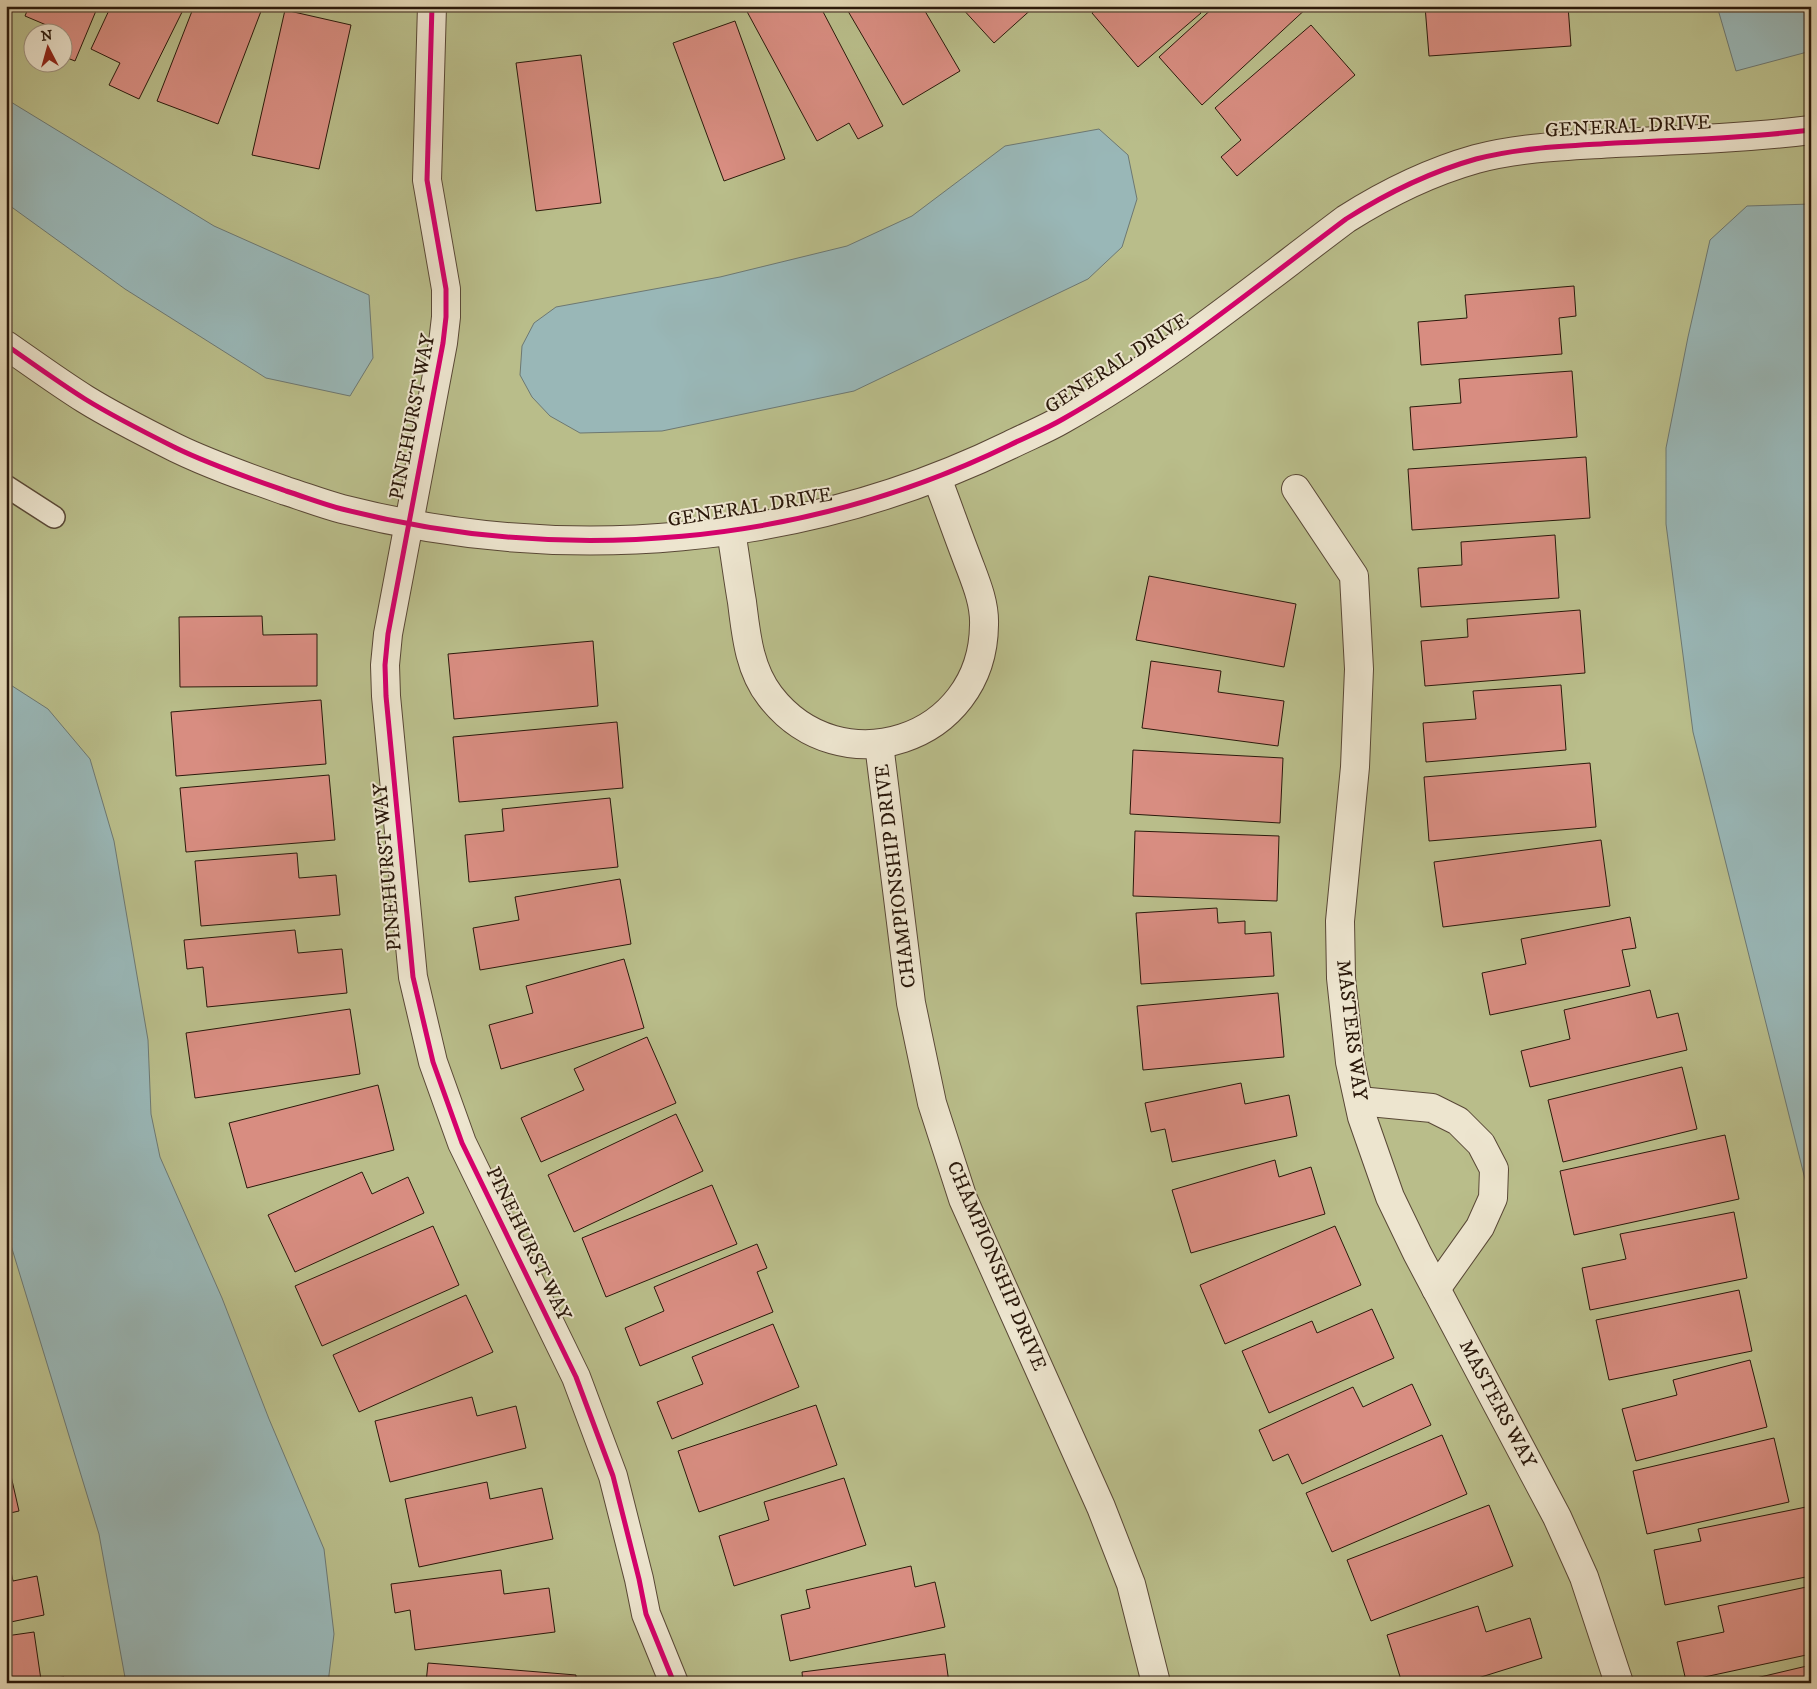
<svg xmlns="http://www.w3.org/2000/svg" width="1817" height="1689" viewBox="0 0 1817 1689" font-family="'IM FELL DW Pica',serif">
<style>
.green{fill:#b9bd8a;stroke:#726b4a;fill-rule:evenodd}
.water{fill:#99b7b7;stroke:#6d7872}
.building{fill:#d88d81;stroke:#2b190b}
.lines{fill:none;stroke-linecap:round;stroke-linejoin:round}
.lane-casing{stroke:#594836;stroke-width:24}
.street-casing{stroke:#594836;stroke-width:30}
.lane{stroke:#ede5cf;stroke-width:21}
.street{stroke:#ede5cf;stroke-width:28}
.cycleway-casing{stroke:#ede5cf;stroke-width:8}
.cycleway{stroke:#d6006c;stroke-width:5}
.labels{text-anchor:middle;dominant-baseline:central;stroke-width:4;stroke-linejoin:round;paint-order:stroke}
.street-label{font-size:20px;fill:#2b190b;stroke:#ede5cf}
</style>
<rect width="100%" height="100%" fill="#e3d7b5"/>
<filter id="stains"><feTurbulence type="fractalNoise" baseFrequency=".004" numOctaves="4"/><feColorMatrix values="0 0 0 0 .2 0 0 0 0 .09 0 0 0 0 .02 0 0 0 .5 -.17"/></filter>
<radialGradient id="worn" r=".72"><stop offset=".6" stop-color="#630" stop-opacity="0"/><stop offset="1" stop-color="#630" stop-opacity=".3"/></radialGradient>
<path class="green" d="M6 6H1811V1683H6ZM32 32H62V62H32Z"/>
<g class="water">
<polygon points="1717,6 1811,6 1811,51 1736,71"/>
<polygon points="6,99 214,226 369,295 373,358 350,396 266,378 125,289 6,203"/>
<polygon points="1099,129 1128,155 1137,199 1122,247 1088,279 854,391 662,431 580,433 550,416 532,397 520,375 522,346 534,323 556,307 720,277 847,246 912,216 1005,146"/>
<polygon points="1811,204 1811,1203 1693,732 1666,524 1666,448 1688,337 1710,240 1747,206"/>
<polygon points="6,682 48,709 90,759 114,841 148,1040 151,1114 160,1157 222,1298 269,1419 324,1549 334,1634 328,1683 126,1683 99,1534 6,1229"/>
</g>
<g class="building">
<polygon points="29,6 98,6 75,61 62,56 62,32 49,32 51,27 25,16"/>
<polygon points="111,6 185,6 139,99 109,85 120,63 91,49"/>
<polygon points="194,6 263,6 218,124 157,101"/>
<polygon points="744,6 820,6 883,126 858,139 849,123 817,141"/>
<polygon points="845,6 922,6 960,71 903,105"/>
<polygon points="960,6 1035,6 994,43"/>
<polygon points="1100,6 1196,6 1201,13 1138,67 1092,13"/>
<polygon points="1215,6 1309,6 1202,105 1159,57"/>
<polygon points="1425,6 1568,6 1571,46 1429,56"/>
<polygon points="285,10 351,25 319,169 252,155"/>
<polygon points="735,21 785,159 724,181 673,43"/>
<polygon points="1311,25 1355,75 1237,176 1221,157 1241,140 1215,108"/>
<polygon points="581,55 601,203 536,211 516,63"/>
<polygon points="1574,286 1576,316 1559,318 1562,354 1421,365 1418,322 1467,318 1465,295"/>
<polygon points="1572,371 1577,437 1413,450 1410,407 1461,403 1459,379"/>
<polygon points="1586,457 1590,518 1412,530 1408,469"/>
<polygon points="1555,535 1559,598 1421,607 1418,568 1462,565 1461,542"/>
<polygon points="1149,576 1296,604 1284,667 1136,640"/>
<polygon points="1580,610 1585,673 1425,686 1421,641 1468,637 1467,619"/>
<polygon points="262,616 263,635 317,634 317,686 180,687 179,617"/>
<polygon points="593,641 598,706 454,719 448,654"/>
<polygon points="1151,661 1221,671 1218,692 1284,701 1278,746 1142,728"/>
<polygon points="1561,685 1566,750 1426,762 1423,723 1476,719 1473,691"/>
<polygon points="321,700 326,764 176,776 171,712"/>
<polygon points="617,722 623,788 459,802 453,737"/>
<polygon points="1133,750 1283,758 1280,823 1130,814"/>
<polygon points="1590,763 1596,827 1429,841 1424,777"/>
<polygon points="329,775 335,840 186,852 180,788"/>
<polygon points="610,798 618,867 469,882 465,835 504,831 502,809"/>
<polygon points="1135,831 1279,836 1277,901 1133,896"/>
<polygon points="1601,840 1610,906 1443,927 1434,862"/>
<polygon points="297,853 299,878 336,875 340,915 201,926 195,861"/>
<polygon points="620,879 631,944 480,970 473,928 519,920 515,897"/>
<polygon points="1217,908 1218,923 1245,921 1245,934 1271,932 1274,976 1141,984 1136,913"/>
<polygon points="1630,917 1636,948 1622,950 1630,986 1490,1015 1482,973 1526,964 1521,939"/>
<polygon points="295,930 298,953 342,949 347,993 207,1007 203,967 187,969 184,940"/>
<polygon points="624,959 644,1028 501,1069 489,1025 533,1013 526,986"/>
<polygon points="1650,990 1657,1018 1678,1013 1687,1050 1530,1087 1521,1051 1570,1039 1564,1010"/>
<polygon points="1278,993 1284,1057 1143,1070 1137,1006"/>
<polygon points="350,1009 360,1074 195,1098 186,1033"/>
<polygon points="647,1037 676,1103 541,1162 521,1118 584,1090 574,1069"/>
<polygon points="1682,1067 1697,1129 1563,1162 1548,1100"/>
<polygon points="1241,1083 1245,1104 1289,1095 1297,1136 1172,1162 1165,1129 1151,1132 1145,1103"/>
<polygon points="378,1085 394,1150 247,1188 229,1123"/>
<polygon points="676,1114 703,1171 574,1232 548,1175"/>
<polygon points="1725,1135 1739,1199 1574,1235 1560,1171"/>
<polygon points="1275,1160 1279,1177 1311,1167 1325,1214 1191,1253 1172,1190"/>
<polygon points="362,1172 372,1194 408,1177 424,1213 295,1272 268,1215"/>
<polygon points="712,1185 737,1244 606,1297 582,1238"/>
<polygon points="1734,1212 1747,1278 1590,1310 1582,1268 1626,1259 1620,1234"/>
<polygon points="433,1226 459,1285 322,1346 295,1286"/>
<polygon points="1335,1226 1361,1285 1225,1344 1200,1285"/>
<polygon points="757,1244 767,1268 757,1272 773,1312 640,1366 625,1328 664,1311 654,1287"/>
<polygon points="1739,1290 1752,1351 1609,1380 1596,1320"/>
<polygon points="466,1295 493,1352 359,1412 333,1355"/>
<polygon points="1372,1309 1394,1358 1269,1413 1242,1351 1312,1321 1317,1333"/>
<polygon points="773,1324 799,1387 672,1439 657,1402 703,1384 692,1357"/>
<polygon points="1750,1360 1767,1427 1636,1461 1622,1409 1677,1395 1673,1380"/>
<polygon points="1412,1384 1431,1425 1302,1484 1288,1454 1273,1461 1259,1430 1353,1387 1363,1407"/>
<polygon points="472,1397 477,1416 516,1406 526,1448 390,1482 375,1421"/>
<polygon points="816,1405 837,1465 699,1512 678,1451"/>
<polygon points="1442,1435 1467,1494 1332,1552 1306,1493"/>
<polygon points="1774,1438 1789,1502 1647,1534 1633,1471"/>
<polygon points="6,1454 19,1511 6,1514"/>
<polygon points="844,1478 866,1545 734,1586 719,1536 769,1520 764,1502"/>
<polygon points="487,1482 490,1499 542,1488 553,1539 419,1567 405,1499"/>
<polygon points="1489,1505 1513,1566 1371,1621 1347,1560"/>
<polygon points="1811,1506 1811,1576 1665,1605 1654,1550 1701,1541 1698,1529"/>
<polygon points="6,1547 13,1581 37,1576 44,1615 6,1623"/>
<polygon points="911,1566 915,1587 935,1582 945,1627 790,1661 781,1615 810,1608 806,1590"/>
<polygon points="501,1570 504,1594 549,1588 555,1632 415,1650 410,1610 395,1613 391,1584"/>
<polygon points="1811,1586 1811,1654 1686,1681 1677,1642 1724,1632 1718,1606"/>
<polygon points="1478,1606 1486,1632 1530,1618 1542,1658 1462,1683 1402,1683 1387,1635"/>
<polygon points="34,1632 41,1680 64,1677 65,1683 6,1683 6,1636"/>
<polygon points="945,1654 949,1683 803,1683 802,1672"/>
<polygon points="428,1663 576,1675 576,1683 426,1683"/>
<polygon points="1811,1665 1811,1683 1735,1683"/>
</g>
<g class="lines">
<g class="lane-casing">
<polyline id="lane" points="6,486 54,517"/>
</g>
<g class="street-casing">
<g id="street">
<polyline points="432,6 427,180 446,289 446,317 443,343 388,634 385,665 386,696 413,977 433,1062 462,1143 576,1377 613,1476 639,1579 646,1614 674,1683"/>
<path d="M6 345C32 363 58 382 85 399 114 417 146 433 176 448 211 465 249 478 286 491 305 497 323 504 342 509 565 566 803 546 1010 445 1028 436 1046 429 1063 419 1164 362 1254 288 1346 219 1387 193 1430 172 1476 159 1522 147 1568 146 1615 143 1680 140 1746 138 1811 130"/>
<polyline points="1296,489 1354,576 1359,669 1355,767 1340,921 1341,978 1350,1062 1362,1117 1390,1197 1417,1253 1557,1517 1584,1577 1619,1683"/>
<path d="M731 531C735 555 738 579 742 602 746 634 749 669 770 696 840 787 983 741 984 625 985 601 974 578 966 556 956 530 947 504 937 478"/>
<polyline points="879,744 911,1003 932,1103 963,1199 1101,1507 1131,1584 1156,1683"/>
<polyline points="1359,1101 1432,1108 1458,1121 1481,1144 1494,1169 1493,1198 1480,1227 1436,1289"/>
</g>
</g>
<use href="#lane" class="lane"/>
<use href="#street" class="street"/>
<g class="cycleway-casing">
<g id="cycleway">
<polyline points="432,6 427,180 446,289 446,317 443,343 388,634 385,665 386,696 413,977 433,1062 462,1143 576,1377 613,1476 639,1579 646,1614 674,1683"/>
<path d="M6 345C32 363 58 382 85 399 114 417 146 433 176 448 211 465 249 478 286 491 305 497 323 504 342 509 565 566 803 546 1010 445 1028 436 1046 429 1063 419 1164 362 1254 288 1346 219 1387 193 1430 172 1476 159 1522 147 1568 146 1615 143 1680 140 1746 138 1811 130"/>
</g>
</g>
<use href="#cycleway" class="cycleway"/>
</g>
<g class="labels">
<g class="street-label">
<text transform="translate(1628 127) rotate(-3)">GENERAL DRIVE</text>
<text transform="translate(1117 364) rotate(-33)">GENERAL DRIVE</text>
<text transform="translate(413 417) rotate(-79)">PINEHURST WAY</text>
<text transform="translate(750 508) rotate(-9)">GENERAL DRIVE</text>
<text transform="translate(388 867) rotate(-95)">PINEHURST WAY</text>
<text transform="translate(896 876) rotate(-97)">CHAMPIONSHIP DRIVE</text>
<text transform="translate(1351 1030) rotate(83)">MASTERS WAY</text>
<text transform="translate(528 1244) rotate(64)">PINEHURST WAY</text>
<text transform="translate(996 1266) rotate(67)">CHAMPIONSHIP DRIVE</text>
<text transform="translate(1497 1404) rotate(62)">MASTERS WAY</text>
</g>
</g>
<rect width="1817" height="1689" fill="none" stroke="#e3d7b5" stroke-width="25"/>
<rect x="8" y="8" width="1802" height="1674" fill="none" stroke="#2b190b" stroke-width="2.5"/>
<rect x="12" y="12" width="1792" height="1664" fill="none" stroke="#2b190b"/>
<g transform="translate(48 48) rotate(354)"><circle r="24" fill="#ede5cf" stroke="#9f9381"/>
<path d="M0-4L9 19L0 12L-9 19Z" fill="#8f2418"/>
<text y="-8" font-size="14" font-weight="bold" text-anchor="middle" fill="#2b190b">N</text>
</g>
<rect width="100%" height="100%" filter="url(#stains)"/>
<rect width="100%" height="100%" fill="url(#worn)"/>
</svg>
